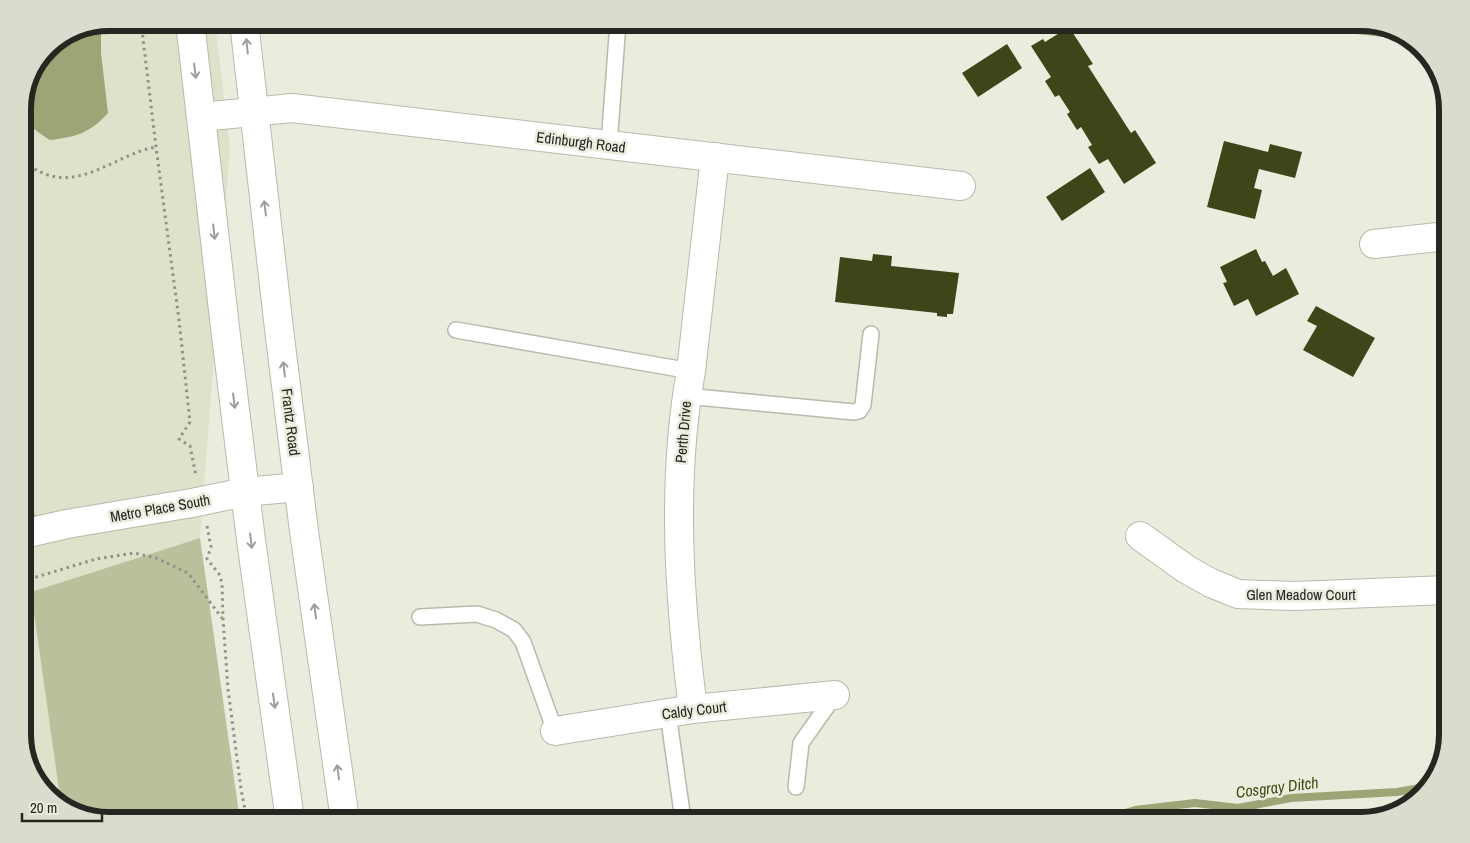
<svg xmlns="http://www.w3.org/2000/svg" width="1470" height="843" viewBox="0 0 1470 843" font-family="'Archivo Narrow',sans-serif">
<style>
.built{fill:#dee2ca}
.green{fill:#bac09b}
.forest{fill:#a4ac7e}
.water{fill:#9da476}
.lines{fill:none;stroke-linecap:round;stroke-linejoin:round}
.stream{stroke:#9da476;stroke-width:8}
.building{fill:#3f4419}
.lane-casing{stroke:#b8baab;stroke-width:18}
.street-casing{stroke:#b8baab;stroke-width:30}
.primary-casing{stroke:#b8baab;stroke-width:30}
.path{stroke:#8f9185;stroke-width:3;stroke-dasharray:2.5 4;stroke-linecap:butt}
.lane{stroke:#fff;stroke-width:15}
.street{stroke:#fff;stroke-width:28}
.primary{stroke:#fff;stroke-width:28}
.oneway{stroke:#9d9e9b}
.labels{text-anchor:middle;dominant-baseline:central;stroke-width:5;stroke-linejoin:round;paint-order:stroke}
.street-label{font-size:15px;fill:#262721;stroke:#eaeddd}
.water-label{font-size:16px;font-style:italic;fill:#444a14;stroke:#eaeddd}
.rim{fill:none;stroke:#262721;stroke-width:6}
</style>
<rect width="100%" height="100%" fill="#eaeddd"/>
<polygon class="built" points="109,22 215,23 230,148 200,538 31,592 61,804 37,782 23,739 23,104 48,48 76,29"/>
<polygon class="green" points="200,538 240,820 109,820 66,809 61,804 31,592"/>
<polygon class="forest" points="1260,23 1361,23 1404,34 1410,40"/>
<path class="water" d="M101 24V53L108 113C90 133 76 137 50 140 35 130 23 124 23 104L48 48 76 29Z"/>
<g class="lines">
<polyline class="stream" points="1103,820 1135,810 1195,803 1238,808 1291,798 1397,792 1426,787"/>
</g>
<g class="building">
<polygon points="1069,27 1093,64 1088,66 1131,133 1135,130 1156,163 1124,184 1108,159 1099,164 1088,147 1092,145 1081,127 1077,130 1067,114 1070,112 1059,95 1055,97 1045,81 1051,77 1031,46 1043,39 1045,42"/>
<polygon points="1007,44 1022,68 978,97 962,73"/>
<polygon points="1224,141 1268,152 1270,144 1302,152 1295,178 1259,169 1254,188 1262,190 1255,219 1207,207"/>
<polygon points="1090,168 1105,192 1062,221 1046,197"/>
<polygon points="1256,249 1262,262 1265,261 1273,276 1286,268 1299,294 1256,316 1248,299 1234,306 1223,283 1227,282 1220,267"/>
<polygon points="873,254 892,256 891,266 959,273 953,314 947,314 947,317 937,316 937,313 835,302 840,257 872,261"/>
<polygon points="1316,306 1375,338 1353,377 1303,350 1317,326 1307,321"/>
</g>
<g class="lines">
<g class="lane-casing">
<g id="lane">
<polyline points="609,145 618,22"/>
<polyline points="456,330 691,371"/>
<polyline points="686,396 854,412 859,411 863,405 871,334"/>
<polyline points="23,505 30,532"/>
<polyline points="420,617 477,614 496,620 514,630 523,642 555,731"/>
<polyline points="668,713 683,820"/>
<polyline points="796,787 801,743 835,695"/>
</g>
</g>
<g class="street-casing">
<g id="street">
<polyline points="201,117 292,108 961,186"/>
<polyline points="1374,244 1447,236"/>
<polyline points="23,534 67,524 192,503 245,492 299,487"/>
<polyline points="1140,536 1186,569 1211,583 1238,594 1295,596 1447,590"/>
<path d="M693 709C679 598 671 482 691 371L715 157"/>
<polyline points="555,731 693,709 835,695"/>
</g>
</g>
<g class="primary-casing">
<g id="primary">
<polyline points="190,22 226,336 251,540 290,820"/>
<polyline points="244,22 279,329 304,531 345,820"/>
</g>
</g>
<g class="path">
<polyline points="141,22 156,147 179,320 190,422 179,439 190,446 196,476"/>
<path d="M23 163C31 167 39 172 48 175 85 187 120 153 156 147"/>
<polyline points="207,526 211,547 207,559 219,574 222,583 223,619 228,689 241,789 247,820"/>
<polyline points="23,581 96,559 134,553 156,558 188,573 222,618"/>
</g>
<use href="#lane" class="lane"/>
<use href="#street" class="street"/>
<use href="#primary" class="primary"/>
</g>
<defs><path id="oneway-shaft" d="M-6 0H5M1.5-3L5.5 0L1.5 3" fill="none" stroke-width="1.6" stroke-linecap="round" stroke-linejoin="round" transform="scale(1.25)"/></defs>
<g class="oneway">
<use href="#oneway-shaft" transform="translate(247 46) rotate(-96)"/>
<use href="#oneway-shaft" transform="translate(195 71) rotate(83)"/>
<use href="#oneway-shaft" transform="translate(265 208) rotate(-97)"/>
<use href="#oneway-shaft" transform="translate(214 232) rotate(84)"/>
<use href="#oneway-shaft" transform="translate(284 369) rotate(-97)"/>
<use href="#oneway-shaft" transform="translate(234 401) rotate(83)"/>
<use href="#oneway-shaft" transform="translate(251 541) rotate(83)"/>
<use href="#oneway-shaft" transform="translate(315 611) rotate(-98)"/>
<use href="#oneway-shaft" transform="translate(274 701) rotate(82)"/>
<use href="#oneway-shaft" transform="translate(338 772) rotate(-98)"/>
</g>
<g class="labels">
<g class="street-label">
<text transform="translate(581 142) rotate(7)">Edinburgh Road</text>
<text transform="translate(291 422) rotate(83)">Frantz Road</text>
<text transform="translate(683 432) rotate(-85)">Perth Drive</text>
<text transform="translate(160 508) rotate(-10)">Metro Place South</text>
<text x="1301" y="594">Glen Meadow Court</text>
<text transform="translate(694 710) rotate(-7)">Caldy Court</text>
</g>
<g class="water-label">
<text transform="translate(1277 787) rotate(-7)">Cosgray Ditch</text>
</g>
</g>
<path d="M0 0H1470V843H0ZM109 31H1361A78 78 0 0 1 1439 109V734A78 78 0 0 1 1361 812H109A78 78 0 0 1 31 734V109A78 78 0 0 1 109 31Z" fill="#daddce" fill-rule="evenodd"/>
<path class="rim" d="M109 31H1361A78 78 0 0 1 1439 109V734A78 78 0 0 1 1361 812H109A78 78 0 0 1 31 734V109A78 78 0 0 1 109 31Z"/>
<path d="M22 813v8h80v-8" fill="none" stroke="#262721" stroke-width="2.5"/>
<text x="30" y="813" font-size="15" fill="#262721" stroke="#eaeddd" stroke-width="4" paint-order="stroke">20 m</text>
</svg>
